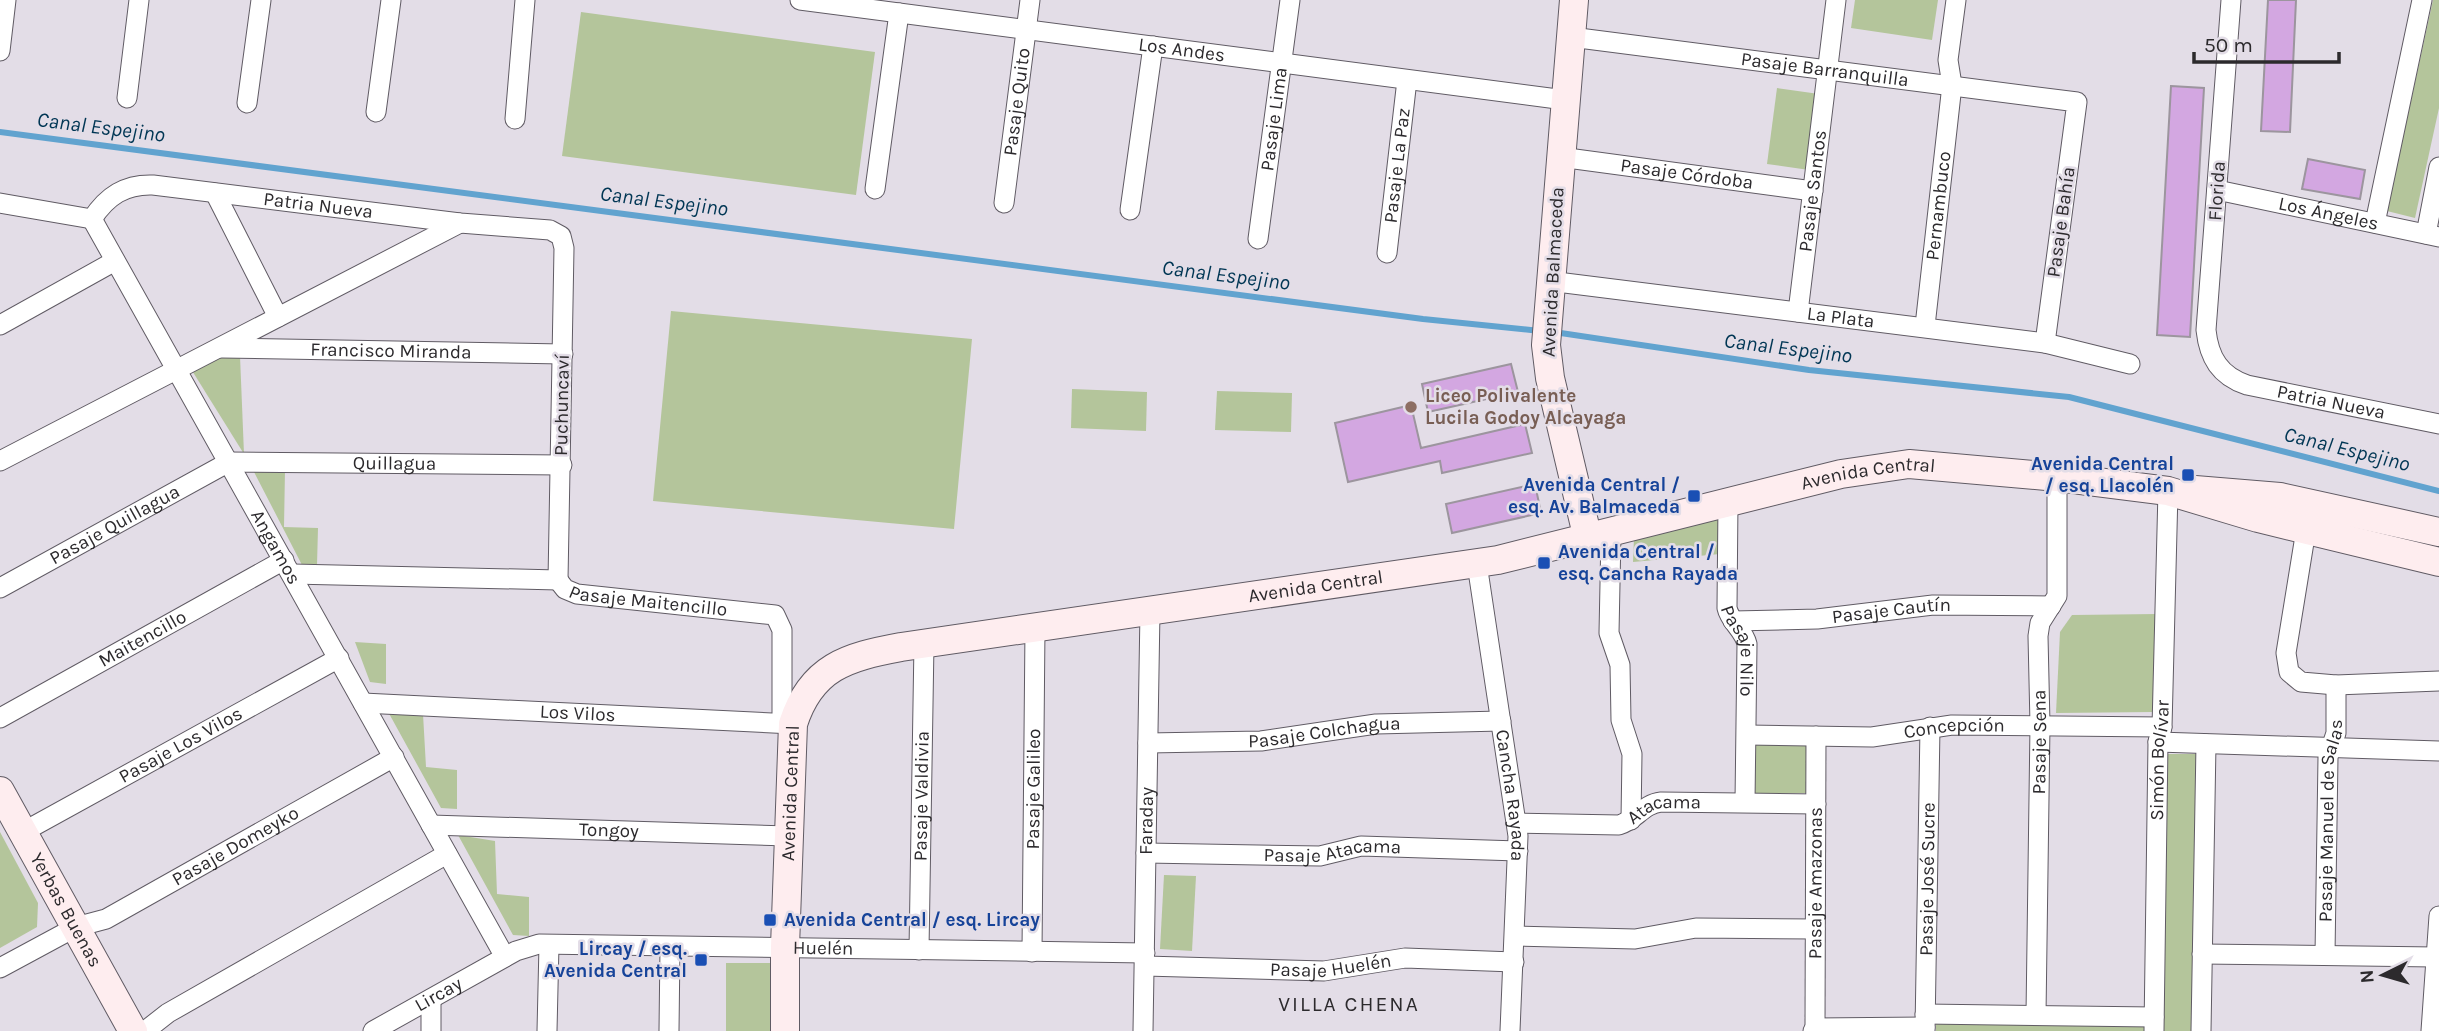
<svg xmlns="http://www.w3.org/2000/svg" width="2439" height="1031" viewBox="0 0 2439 1031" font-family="Karla,sans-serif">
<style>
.green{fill:#b4c59b}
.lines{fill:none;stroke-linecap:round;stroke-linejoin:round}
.stream{stroke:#61a3cf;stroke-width:6}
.building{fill:#d3a7e1;stroke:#9c959e;stroke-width:2}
.street-casing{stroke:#605b64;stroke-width:21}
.secondary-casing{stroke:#605b64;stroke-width:30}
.street{stroke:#fff;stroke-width:19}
.secondary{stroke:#feedef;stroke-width:28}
.education-dot{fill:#8d6e63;stroke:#e3dde7;stroke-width:2.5}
.transit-dot{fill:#1a4fb4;stroke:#e3dde7;stroke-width:2.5}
.labels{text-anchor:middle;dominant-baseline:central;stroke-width:5;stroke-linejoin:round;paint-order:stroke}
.street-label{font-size:19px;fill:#2c2a2d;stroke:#e3dde7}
.education-label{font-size:19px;font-weight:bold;fill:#785e54;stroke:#e3dde7;text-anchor:start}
.transit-label{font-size:19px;font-weight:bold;fill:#164399;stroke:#e3dde7;text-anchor:end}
.water-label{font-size:21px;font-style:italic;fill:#003654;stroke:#e3dde7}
.neighbourhood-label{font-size:21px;letter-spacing:2px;fill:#2c2a2d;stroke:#e3dde7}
</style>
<rect width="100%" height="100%" fill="#e3dde7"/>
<g class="green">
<polygon points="1855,0 1938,0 1932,40 1851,28"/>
<polygon points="2433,0 2439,0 2439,108 2415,218 2387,211"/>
<polygon points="581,12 875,52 856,195 562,156"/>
<polygon points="1777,88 1819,94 1809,170 1767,164"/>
<polygon points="671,311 972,339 954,529 653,501"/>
<polygon points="215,355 240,356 244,454 191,369"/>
<polygon points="1072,389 1147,392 1146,431 1071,428"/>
<polygon points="1217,391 1292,393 1291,432 1215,430"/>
<polygon points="253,470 285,470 284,527 318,528 317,565 302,565"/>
<polygon points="1720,513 1720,554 1633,562 1634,538"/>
<polygon points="2157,614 2153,712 2056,713 2060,632 2072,615"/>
<polygon points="355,642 386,644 386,684 370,682"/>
<polygon points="386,708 423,714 426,767 457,770 457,809 441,808"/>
<polygon points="1754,742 1808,743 1807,793 1754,793"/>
<polygon points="2167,754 2196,754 2192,1031 2163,1031"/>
<polygon points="0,832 38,903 37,927 0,948"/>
<polygon points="458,835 495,841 497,894 529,897 529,936 513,935"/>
<polygon points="1164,875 1196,876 1192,951 1160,949"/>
<polygon points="726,963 774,963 773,1031 726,1031"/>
<polygon points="1936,1020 2145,1024 2145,1031 1936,1031"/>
</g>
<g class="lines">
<g class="stream">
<polyline points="0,132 1423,319 1540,331"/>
<polyline points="1554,332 1809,370 2069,397 2439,491"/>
</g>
</g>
<g class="building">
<polygon points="2268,0 2296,0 2290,132 2261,131"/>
<polygon points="2171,86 2204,88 2190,337 2157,335"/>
<polygon points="2308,159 2365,170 2360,199 2302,189"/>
<polygon points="1511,364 1518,392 1428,412 1422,384"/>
<polygon points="1411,405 1421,448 1525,424 1532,453 1442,473 1440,461 1348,482 1335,423"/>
<polygon points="1535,484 1541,513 1452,533 1446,504"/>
</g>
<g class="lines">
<g class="street-casing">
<g id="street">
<path id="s1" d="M800 0 1565 100"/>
<path id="s2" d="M2231 0 2206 330C2209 358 2220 376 2247 385L2439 424"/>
<path id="s3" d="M1571 37 2077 102 2045 343"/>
<polyline points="0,51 6,0"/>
<polyline points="127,98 139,0"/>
<polyline points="247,103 261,0"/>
<polyline points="376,112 391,0"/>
<polyline points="515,119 525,0"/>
<path id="s4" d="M1560 157 1813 191"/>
<polyline points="875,189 899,13"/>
<path id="s5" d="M2217 190 2439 237"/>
<polyline points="215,193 278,317"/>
<polyline points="0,203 92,219"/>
<path id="s6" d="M1004 203 1030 0"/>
<polyline points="1130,210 1153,46"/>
<path id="s7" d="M92 219 505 957"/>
<path id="s8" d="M92 219C107 196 125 184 153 185L460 223 550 230 561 236 564 248 558 580"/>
<polyline points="2375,223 2422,0"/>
<polyline points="2426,234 2439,167"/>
<path id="s9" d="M1258 239 1290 0"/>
<path id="s10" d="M1387 253 1407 80"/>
<path id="s11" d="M1549 281 2045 343 2130 364"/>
<path id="s12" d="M1798 312 1836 0"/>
<polyline points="0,325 115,261"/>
<path id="s13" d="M1925 326 1952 85 1948 60 1956 0"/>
<path id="s14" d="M221 348 563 354"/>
<polyline points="0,461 460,223"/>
<path id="s15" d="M1728 502 1727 608C1730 622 1744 630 1747 644L1745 802"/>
<polyline points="2306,530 2286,653 2289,672 2301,682 2336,685 2439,681"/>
<polyline points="1611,534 1609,633 1620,665 1621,720 1632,754 1631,820"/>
<path id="s16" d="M1477 564 1518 836 1510 1031"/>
<polyline points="292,574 558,580"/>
<path id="s17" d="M558 580 565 589 577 594 775 615 782 630V723"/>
<path id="s18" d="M0 588 229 462 562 465"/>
<path id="s19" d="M1733 621 1817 619 1933 605 2051 606"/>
<path id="s20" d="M363 703 793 724"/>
<path id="s21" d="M0 718 284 560"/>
<path id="s22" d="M1747 735 1872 737 1952 725 2162 727"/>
<polyline points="2158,742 2439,751"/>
<path id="s23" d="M1148 743 1261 741 1376 724 1501 721"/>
<path id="s24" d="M1517 823 1619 825C1636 820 1643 804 1661 802L1816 804"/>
<path id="s25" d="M431 825 789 836"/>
<path id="s26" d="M23 832 339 658"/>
<path id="s27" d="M1146 853 1320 856 1361 846 1518 851"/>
<polyline points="1515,936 1635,939 1696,928 1815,929"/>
<path id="s28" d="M919 950 924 643"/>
<path id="s29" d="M1032 952 1035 628"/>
<polyline points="2202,954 2435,957"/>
<path id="s30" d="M2325 955 2328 757 2336 733V685"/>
<path id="s31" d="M1145 966 1324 971 1405 958 1514 962"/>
<path id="s32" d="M0 968 76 927 106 919 394 757"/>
<polyline points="431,999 431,1031"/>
<polyline points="1925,1014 2154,1017"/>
<path id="s33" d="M2036 1015 2040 725 2038 636 2040 623 2057 596V477"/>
<path id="s34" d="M1815 1028 1816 736"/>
<polyline points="145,1031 168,1013 447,854"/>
<path id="s35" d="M373 1031 516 951 539 944 1145 953"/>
<polyline points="547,1031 549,945"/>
<polyline points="669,1031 670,947"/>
<path id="s36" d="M1143 1031 1150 611"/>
<polyline points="1813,1031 1815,1028 1925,1027"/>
<path id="s37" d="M1925 1031 1930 727"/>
<path id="s38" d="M2154 1031 2158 742 2162 727 2168 491"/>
<polyline points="2201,1031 2206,744"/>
<polyline points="2431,1031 2439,916"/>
</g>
</g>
<g class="secondary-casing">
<g id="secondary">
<polyline points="1574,0 1546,345 1550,378 1588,539"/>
<polyline points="2195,490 2280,497 2439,532"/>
<path id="s39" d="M0 791 133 1031"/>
<path id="s40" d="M785 1031V947L793 724C811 667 847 657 901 647L1498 560 1841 474 1909 464 2057 477 2168 491 2258 518 2439 562"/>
</g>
</g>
<use href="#street" class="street"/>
<use href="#secondary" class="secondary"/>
</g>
<circle class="education-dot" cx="1411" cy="407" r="7"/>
<g class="transit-dot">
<rect x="2181" y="468" width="14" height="14" rx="3.5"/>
<rect x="1687" y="489" width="14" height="14" rx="3.5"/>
<rect x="1537" y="556" width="14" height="14" rx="3.5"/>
<rect x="763" y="913" width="14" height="14" rx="3.5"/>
<rect x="694" y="953" width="14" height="14" rx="3.5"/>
</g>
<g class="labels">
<g class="street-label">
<text stroke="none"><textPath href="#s1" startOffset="385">Los Andes</textPath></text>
<text stroke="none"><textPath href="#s3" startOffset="256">Pasaje Barranquilla</textPath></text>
<text stroke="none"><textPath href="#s6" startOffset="102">Pasaje Quito</textPath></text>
<text stroke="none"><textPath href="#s9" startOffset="121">Pasaje Lima</textPath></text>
<text stroke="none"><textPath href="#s10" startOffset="88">Pasaje La Paz</textPath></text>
<text stroke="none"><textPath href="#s4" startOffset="128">Pasaje Córdoba</textPath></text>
<text stroke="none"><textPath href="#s12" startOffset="122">Pasaje Santos</textPath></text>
<text transform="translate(2217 191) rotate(-86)">Florida</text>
<text stroke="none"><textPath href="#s8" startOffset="240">Patria Nueva</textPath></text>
<text stroke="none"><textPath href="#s13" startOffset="121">Pernambuco</textPath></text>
<text stroke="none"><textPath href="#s5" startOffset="114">Los Ángeles</textPath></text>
<text transform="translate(2061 222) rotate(-82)">Pasaje Bahía</text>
<text transform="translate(1553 272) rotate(-87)">Avenida Balmaceda</text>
<text stroke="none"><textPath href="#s11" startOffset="294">La Plata</textPath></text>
<text stroke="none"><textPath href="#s14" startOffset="170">Francisco Miranda</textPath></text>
<text stroke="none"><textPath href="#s2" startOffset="490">Patria Nueva</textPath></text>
<text transform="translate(562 405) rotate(-89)">Puchuncaví</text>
<text stroke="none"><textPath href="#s18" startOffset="427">Quillagua</textPath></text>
<text stroke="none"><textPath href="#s40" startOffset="1433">Avenida Central</textPath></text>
<text stroke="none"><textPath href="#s18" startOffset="131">Pasaje Quillagua</textPath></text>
<text stroke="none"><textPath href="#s7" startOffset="376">Angamos</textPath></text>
<text stroke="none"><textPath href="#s40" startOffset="868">Avenida Central</textPath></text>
<text stroke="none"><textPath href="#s17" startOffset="96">Pasaje Maitencillo</textPath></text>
<text stroke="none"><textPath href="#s19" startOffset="159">Pasaje Cautín</textPath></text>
<text stroke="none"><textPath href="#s21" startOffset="163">Maitencillo</textPath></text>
<text stroke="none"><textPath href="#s15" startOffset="152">Pasaje Nilo</textPath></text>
<text stroke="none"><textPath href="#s20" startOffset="215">Los Vilos</textPath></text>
<text stroke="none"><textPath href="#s22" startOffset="208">Concepción</textPath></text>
<text stroke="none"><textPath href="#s23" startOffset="177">Pasaje Colchagua</textPath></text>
<text stroke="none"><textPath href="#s33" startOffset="273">Pasaje Sena</textPath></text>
<text stroke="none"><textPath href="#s26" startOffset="180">Pasaje Los Vilos</textPath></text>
<text stroke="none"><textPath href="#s38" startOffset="271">Simón Bolívar</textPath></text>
<text stroke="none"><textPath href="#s29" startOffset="163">Pasaje Galileo</textPath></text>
<text stroke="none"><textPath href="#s40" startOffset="238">Avenida Central</textPath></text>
<text stroke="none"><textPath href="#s28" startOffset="154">Pasaje Valdivia</textPath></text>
<text stroke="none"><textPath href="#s16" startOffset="234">Cancha Rayada</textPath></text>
<text stroke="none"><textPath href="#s24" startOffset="152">Atacama</textPath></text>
<text stroke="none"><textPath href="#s30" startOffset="135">Pasaje Manuel de Salas</textPath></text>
<text stroke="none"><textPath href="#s36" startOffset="210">Faraday</textPath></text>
<text stroke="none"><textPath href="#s25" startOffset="178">Tongoy</textPath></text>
<text stroke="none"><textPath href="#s32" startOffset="266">Pasaje Domeyko</textPath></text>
<text stroke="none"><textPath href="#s27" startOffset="187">Pasaje Atacama</textPath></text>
<text stroke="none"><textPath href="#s37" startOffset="152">Pasaje José Sucre</textPath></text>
<text stroke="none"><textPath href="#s34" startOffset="145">Pasaje Amazonas</textPath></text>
<text stroke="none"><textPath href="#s39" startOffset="136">Yerbas Buenas</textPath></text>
<text stroke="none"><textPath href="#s35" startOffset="472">Huelén</textPath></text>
<text stroke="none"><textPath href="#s31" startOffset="186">Pasaje Huelén</textPath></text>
<text stroke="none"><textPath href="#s35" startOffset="75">Lircay</textPath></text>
</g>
<g class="education-label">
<text x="1425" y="396">Liceo Polivalente<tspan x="1425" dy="22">Lucila Godoy Alcayaga</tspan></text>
</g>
<g class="transit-label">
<text x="2174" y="464">Avenida Central<tspan x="2174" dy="22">/ esq. Llacolén</tspan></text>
<text x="1680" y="485">Avenida Central /<tspan x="1680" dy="22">esq. Av. Balmaceda</tspan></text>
<text x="1558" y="552" text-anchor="start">Avenida Central /<tspan x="1558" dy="22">esq. Cancha Rayada</tspan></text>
<text x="784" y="920" text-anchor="start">Avenida Central / esq. Lircay</text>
<text x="687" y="949">Lircay / esq.<tspan x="687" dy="22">Avenida Central</tspan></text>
</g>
<g class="water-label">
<text transform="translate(101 127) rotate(7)">Canal Espejino</text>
<text transform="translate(664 201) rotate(7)">Canal Espejino</text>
<text transform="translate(1226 275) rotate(7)">Canal Espejino</text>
<text transform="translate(1788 348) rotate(7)">Canal Espejino</text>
<text transform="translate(2347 449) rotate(14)">Canal Espejino</text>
</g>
<g class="neighbourhood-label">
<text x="1349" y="1004">VILLA CHENA</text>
</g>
</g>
<g transform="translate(2383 975) rotate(265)" stroke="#e3dde7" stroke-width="5" paint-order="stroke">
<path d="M0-5L12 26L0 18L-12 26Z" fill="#2c2a2d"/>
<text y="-10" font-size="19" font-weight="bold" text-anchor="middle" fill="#2c2a2d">N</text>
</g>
<path d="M2194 52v10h145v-10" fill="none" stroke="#2c2a2d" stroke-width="3.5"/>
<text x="2204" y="52" font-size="21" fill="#2c2a2d" stroke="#e3dde7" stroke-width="5" paint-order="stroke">50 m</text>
</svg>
